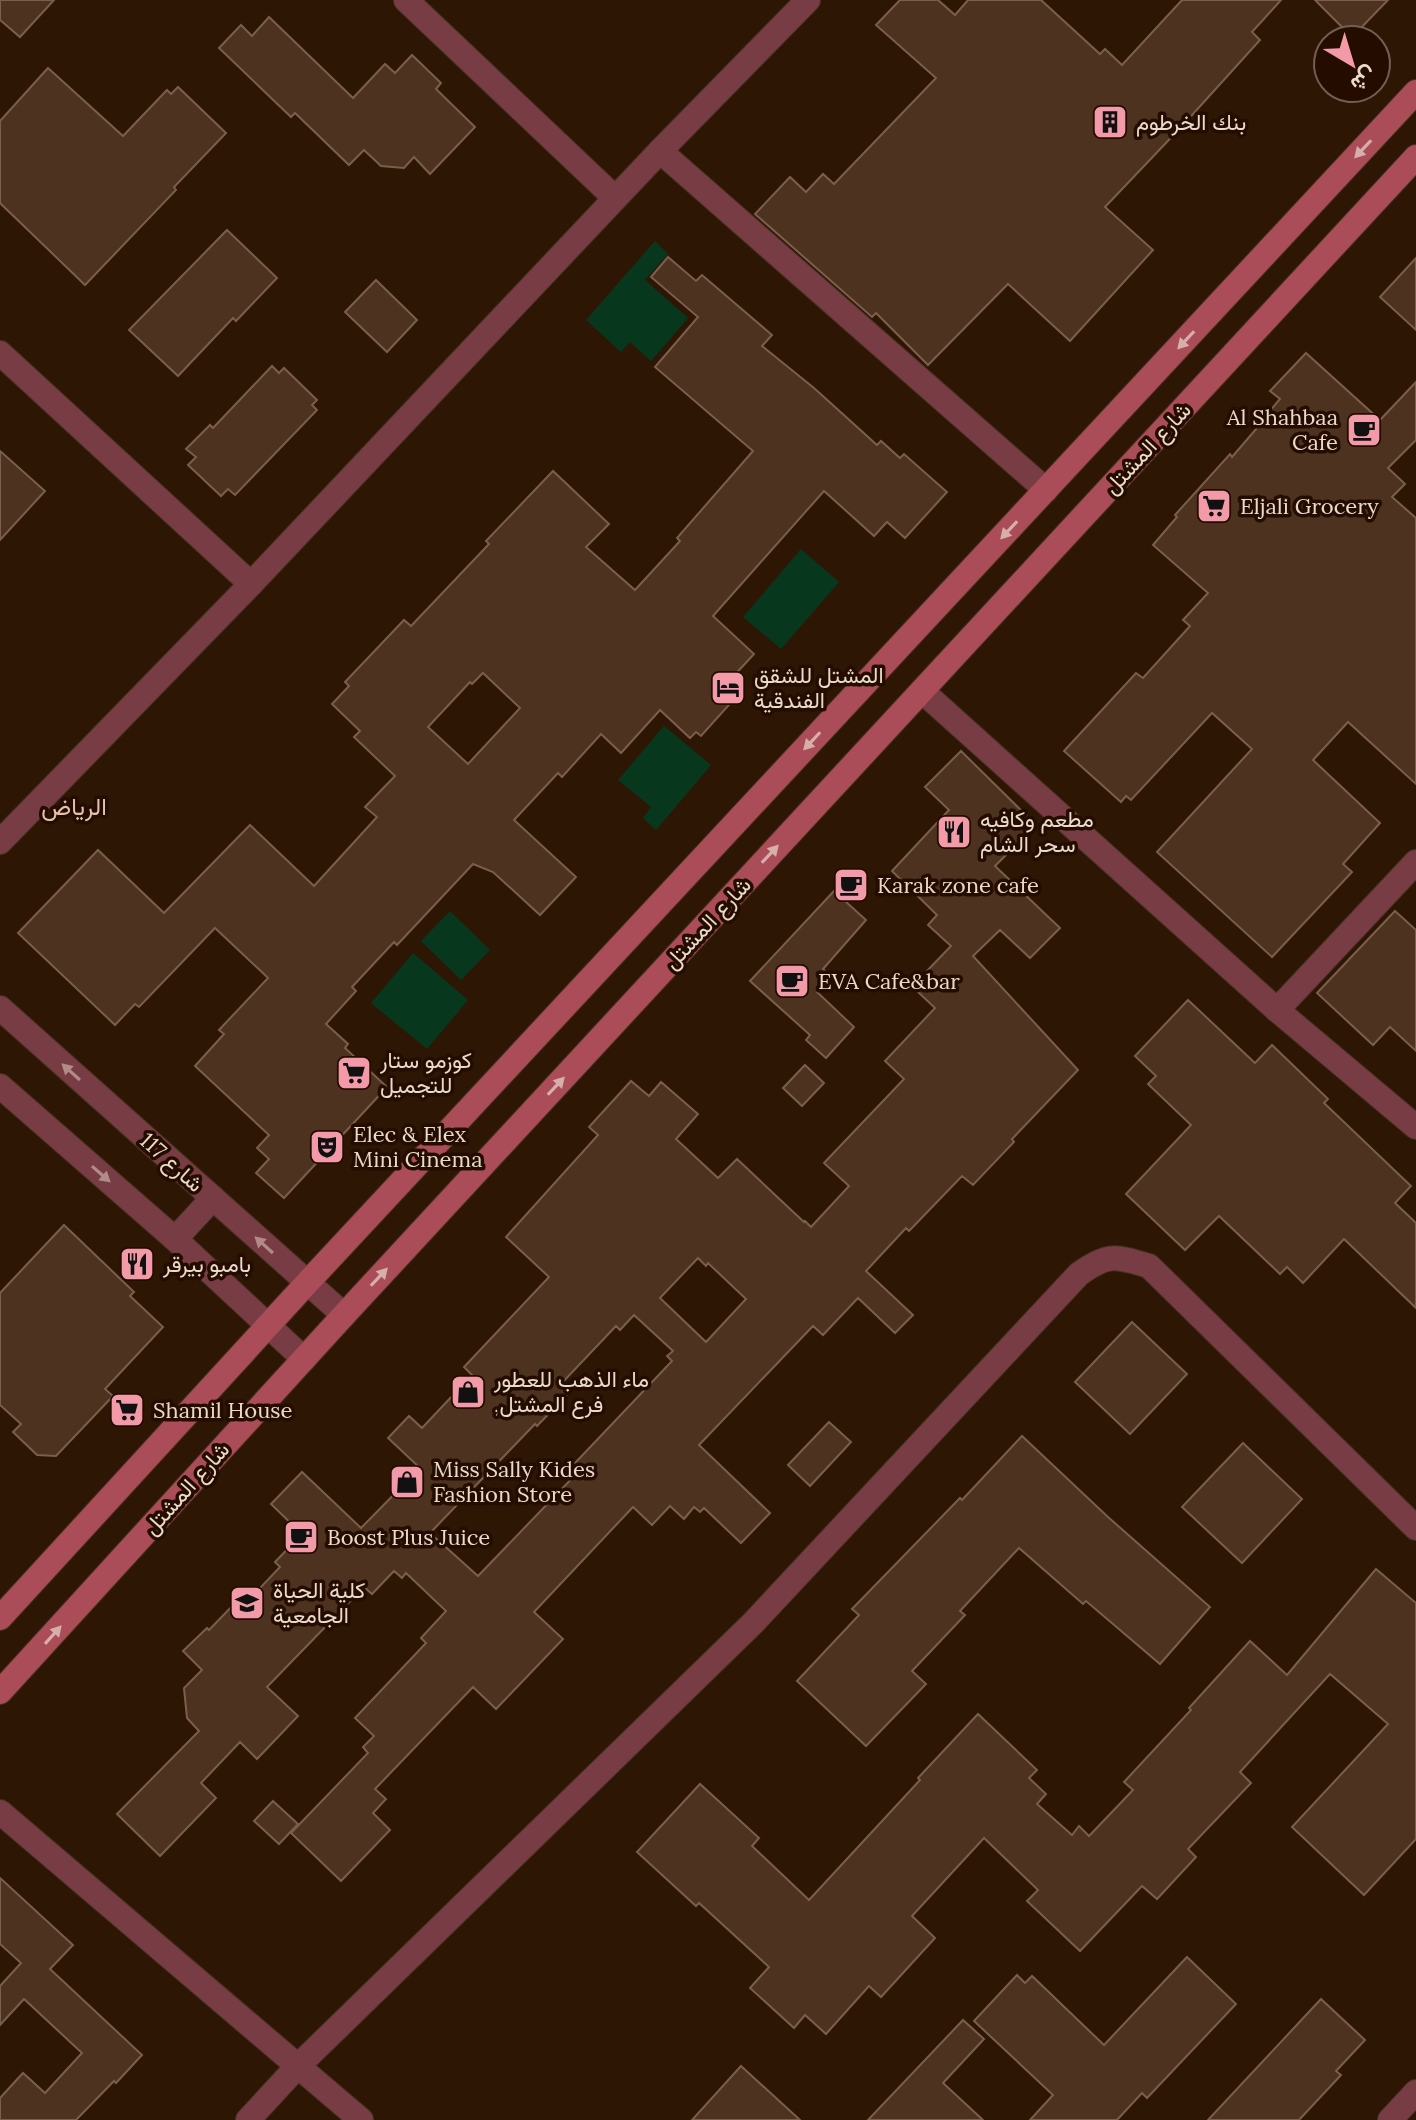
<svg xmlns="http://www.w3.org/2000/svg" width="1416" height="2120" viewBox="0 0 1416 2120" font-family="Lora,Vazirmatn,serif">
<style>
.green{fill:#07381e}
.building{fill:#4c321f;stroke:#7b5e4b;stroke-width:2;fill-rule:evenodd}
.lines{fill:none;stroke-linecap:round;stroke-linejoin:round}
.minor-casing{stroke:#483120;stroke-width:26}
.tertiary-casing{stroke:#483120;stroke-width:26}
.secondary-casing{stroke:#483120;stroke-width:26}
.minor{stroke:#783d44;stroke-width:24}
.tertiary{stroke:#783d44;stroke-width:24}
.secondary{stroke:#ab4c59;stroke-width:24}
.oneway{fill:#d7afaa}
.oneway2{fill:#b18b88}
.labels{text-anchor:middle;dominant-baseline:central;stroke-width:7;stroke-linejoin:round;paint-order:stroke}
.poi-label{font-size:22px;fill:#ead9cd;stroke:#240d00;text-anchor:start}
.street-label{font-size:22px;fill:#ead9cd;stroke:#240d00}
.neighbourhood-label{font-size:24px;fill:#e3c2ac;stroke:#240d00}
</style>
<rect width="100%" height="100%" fill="#2e1604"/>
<g class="green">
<polygon points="655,241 668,254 645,280 688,318 651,361 630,342 621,352 586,320"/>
<polygon points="801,549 839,582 781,649 743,617"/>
<polygon points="664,726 711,765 656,830 643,818 651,807 618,780"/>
<polygon points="450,911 490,950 461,980 421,941"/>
<polygon points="413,953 468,1000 427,1049 371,1003"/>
</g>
<g class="building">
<polygon points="0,0 54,0 20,37 0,20"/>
<polygon points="900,0 938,0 955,15 968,0 1041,0 1100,54 1105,49 1122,65 1182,0 1281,0 1252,32 1260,40 1184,124 1105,207 1153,250 1070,341 1008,284 928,365 876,313 872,317 755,214 790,177 806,192 823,174 834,184 936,78 876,25"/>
<polygon points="1315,0 1388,0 1352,37"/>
<polygon points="269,17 353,98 385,64 395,73 412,55 441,83 436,89 475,127 430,174 414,157 404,168 381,166 364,150 349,165 295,113 291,117 219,48 241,25 252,36"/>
<polygon points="48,68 123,136 167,90 171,94 178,87 226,133 174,187 176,190 85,285 0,203 0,121"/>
<polygon points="227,230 277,278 236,321 233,318 178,376 129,330"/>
<path d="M668 257 696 281 702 275 772 335 762 346 814 388 877 445 881 441 900 458 904 454 947 492 905 538 887 522 874 536 824 491 713 616 754 654 730 680 738 687 732 693 736 697 701 736 696 732 690 738 660 710 621 753 601 734 562 777 558 773 514 820 576 877 540 915 493 872 473 864 397 945 394 942 352 987 356 991 326 1024 348 1044 345 1048 387 1087 284 1198 256 1173 269 1159 257 1148 269 1135 195 1066 224 1034 219 1030 268 978 265 975 215 928 139 1007 135 1004 115 1025 18 933 98 850 164 913 250 825 314 886 377 817 365 807 395 776 354 737 360 731 332 704 349 686 345 682 404 620 411 626 489 544 486 541 553 471 609 524 586 547 635 590 680 541 677 538 753 451 655 367 698 317 651 277ZM483 673 520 708 468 764 428 727 470 682 472 684Z"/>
<polygon points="1416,258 1416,330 1380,297"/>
<polygon points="376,280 417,320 387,352 345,312"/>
<polygon points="1306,353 1380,420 1416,382 1416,440 1388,468 1405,484 1392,497 1416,518 1416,784 1348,722 1313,760 1380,823 1343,864 1352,872 1272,957 1157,852 1252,749 1212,713 1131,800 1126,796 1121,802 1064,751 1136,673 1143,678 1190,626 1183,620 1208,593 1153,545 1177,517 1175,515 1230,454 1232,457 1269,414 1268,413 1280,399 1270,391"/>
<polygon points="272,366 279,373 284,368 317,400 312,405 317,410 235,495 228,489 221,496 188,465 196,457 186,449 210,425 213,428"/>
<polygon points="0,451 45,491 0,540"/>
<path d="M961 751 1036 825 995 866 1060 928 1030 958 1000 930 973 956 1078 1070 1012 1139 1014 1142 973 1185 962 1176 909 1231 906 1228 866 1271 913 1315 895 1333 858 1298 823 1335 813 1326 699 1445 770 1513 741 1543 704 1508 700 1512 694 1507 684 1519 670 1506 652 1525 633 1507 534 1612 563 1639 496 1709 473 1687 375 1789 386 1799 373 1813 390 1830 341 1881 291 1833 368 1753 363 1747 374 1736 355 1718 426 1643 421 1638 446 1611 406 1573 402 1578 394 1571 372 1594 364 1587 267 1687 298 1716 257 1759 240 1742 201 1783 216 1798 160 1856 117 1814 199 1731 187 1718 184 1688 202 1670 183 1651 207 1628 209 1630 235 1603 241 1608 280 1567 275 1562 302 1534 271 1504 302 1472 361 1528 420 1468 388 1438 409 1416 422 1428 472 1375 464 1367 549 1277 506 1237 598 1135 589 1127 631 1081 649 1096 661 1082 698 1114 676 1139 718 1178 737 1159 804 1222 805 1221 811 1227 849 1186 824 1163 904 1079 885 1061 935 1008 918 992 930 979 924 974 951 946 928 925 937 915 892 871 949 810 925 787ZM698 1258 706 1266 708 1263 746 1299 706 1342 660 1298ZM634 1315 673 1351 667 1356 672 1361 575 1463 581 1469 478 1576 430 1533 535 1424 537 1426 567 1395 559 1386 616 1326 620 1330Z"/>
<polygon points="834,891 866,920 823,969 831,977 817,992 854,1027 826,1058 806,1040 810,1035 750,981"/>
<polygon points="1395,911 1416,930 1416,1051 1390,1027 1373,1045 1317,993"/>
<polygon points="1188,1000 1255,1063 1272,1045 1328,1099 1324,1103 1411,1186 1395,1203 1416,1223 1416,1308 1344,1239 1303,1283 1287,1267 1280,1274 1219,1216 1185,1250 1126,1194 1191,1125 1148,1084 1156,1076 1135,1056"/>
<polygon points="805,1065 824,1083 802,1106 783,1088"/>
<polygon points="64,1225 134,1292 130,1296 163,1327 105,1389 113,1396 56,1456 37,1455 13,1432 21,1424 0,1405 0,1293"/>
<polygon points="1132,1322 1187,1374 1130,1434 1075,1382"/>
<polygon points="829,1422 851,1442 810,1486 788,1465"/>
<polygon points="1022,1436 1108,1517 1210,1607 1160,1664 1086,1601 1083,1604 1019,1548 960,1611 965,1615 912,1671 926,1684 866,1746 797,1681 859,1615 852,1609 960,1498 962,1500"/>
<polygon points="1243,1443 1302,1499 1242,1563 1182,1507"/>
<polygon points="1376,1569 1416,1603 1416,1839 1364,1895 1292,1827 1388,1724 1330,1674 1240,1772 1251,1783 1188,1849 1196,1857 1157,1899 1142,1886 1080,1951 1027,1901 1038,1890 984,1838 912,1916 935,1938 881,1997 869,1986 826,2034 805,2015 794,2028 750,1988 769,1967 699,1903 696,1906 637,1852 700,1784 759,1838 752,1846 809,1900 920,1780 918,1778 978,1714 1037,1770 1029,1778 1046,1794 1037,1804 1072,1835 1079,1826 1089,1836 1133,1790 1124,1782 1191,1710 1189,1708 1250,1641 1287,1675"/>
<polygon points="273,1801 298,1824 279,1844 254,1821"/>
<polygon points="0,1878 73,1945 50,1969 142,2055 116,2083 114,2081 76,2120 0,2120 0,2098 23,2073 45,2093 82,2053 24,1999 0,2025 0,1986 21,1963 0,1944"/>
<polygon points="1187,1957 1236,2004 1147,2098 1142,2093 1117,2120 1030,2120 1053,2095 974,2021 1017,1975 1025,1983 1032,1976 1104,2045"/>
<polygon points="1321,1999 1365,2040 1336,2071 1341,2075 1299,2120 1208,2120"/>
<polygon points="963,2020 984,2039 943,2083 983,2120 868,2120"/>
<polygon points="741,2066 800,2120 692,2120"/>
</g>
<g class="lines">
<g class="minor-casing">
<g id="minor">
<polyline points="406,0 615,198"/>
<polyline points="660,151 1046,490"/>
<polyline points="0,353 251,584"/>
<polyline points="922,691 1277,1010 1416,1127"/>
<polyline points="0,842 251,584 660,151 808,0"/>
<polyline points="1277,1010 1416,862"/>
<polyline points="0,1812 361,2120"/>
<path d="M248 2120 297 2067 753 1623 1079 1274C1108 1253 1116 1256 1149 1266L1416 1528"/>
<polyline points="1390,2120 1416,2092"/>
</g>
</g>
<g class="tertiary-casing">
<g id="tertiary">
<polyline points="0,1008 344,1315"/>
<polyline points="0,1086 175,1239 304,1359"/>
<polyline points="175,1239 213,1198"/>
</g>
</g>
<g class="secondary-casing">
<g id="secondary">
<polyline points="0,1618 307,1283 1416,92"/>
<polyline points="0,1692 344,1315 1416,157"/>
</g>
</g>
<use href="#minor" class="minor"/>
<use href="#tertiary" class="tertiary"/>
<use href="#secondary" class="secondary"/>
</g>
<defs><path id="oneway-solid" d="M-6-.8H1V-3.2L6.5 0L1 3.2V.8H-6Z" transform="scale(2)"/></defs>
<g class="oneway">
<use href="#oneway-solid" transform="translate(1363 149) rotate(133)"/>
<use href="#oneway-solid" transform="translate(1186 340) rotate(133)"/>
<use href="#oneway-solid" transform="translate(1009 530) rotate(133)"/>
<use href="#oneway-solid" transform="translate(812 741) rotate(133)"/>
<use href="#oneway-solid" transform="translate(770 854) rotate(-47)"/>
<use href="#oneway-solid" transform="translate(556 1086) rotate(-47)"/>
<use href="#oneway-solid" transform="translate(379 1277) rotate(-47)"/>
<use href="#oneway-solid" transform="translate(53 1635) rotate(-48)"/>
</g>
<g class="oneway2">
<use href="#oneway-solid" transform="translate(71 1072) rotate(-138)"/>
<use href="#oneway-solid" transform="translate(101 1174) rotate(41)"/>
<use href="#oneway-solid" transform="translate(264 1245) rotate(-138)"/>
</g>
<defs>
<g id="building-square" transform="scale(1.8)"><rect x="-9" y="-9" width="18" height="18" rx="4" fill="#f39aa8" stroke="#240d00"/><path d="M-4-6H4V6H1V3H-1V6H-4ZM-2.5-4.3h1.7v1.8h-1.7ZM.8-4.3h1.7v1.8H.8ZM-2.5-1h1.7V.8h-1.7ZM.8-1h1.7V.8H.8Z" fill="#111"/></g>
<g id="cafe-square" transform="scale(1.8)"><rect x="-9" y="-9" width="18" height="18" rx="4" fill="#f39aa8" stroke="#240d00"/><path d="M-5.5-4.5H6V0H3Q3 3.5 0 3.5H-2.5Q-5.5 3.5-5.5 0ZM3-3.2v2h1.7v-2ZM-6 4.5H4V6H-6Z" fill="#111"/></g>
<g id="supermarket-square" transform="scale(1.8)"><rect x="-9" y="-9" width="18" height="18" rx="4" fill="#f39aa8" stroke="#240d00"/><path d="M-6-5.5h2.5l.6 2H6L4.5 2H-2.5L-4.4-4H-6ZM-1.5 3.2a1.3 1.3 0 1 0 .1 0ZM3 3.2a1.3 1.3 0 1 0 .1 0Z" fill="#111"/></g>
<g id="hotel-square" transform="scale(1.8)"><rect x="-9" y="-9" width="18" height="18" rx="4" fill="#f39aa8" stroke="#240d00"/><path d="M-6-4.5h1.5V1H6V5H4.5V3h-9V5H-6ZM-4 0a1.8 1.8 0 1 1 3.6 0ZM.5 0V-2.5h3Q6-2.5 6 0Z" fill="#111"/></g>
<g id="restaurant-square" transform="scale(1.8)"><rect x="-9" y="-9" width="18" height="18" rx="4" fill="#f39aa8" stroke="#240d00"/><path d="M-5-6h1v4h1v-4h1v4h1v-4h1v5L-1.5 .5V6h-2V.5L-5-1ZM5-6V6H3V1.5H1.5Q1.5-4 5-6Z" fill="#111"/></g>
<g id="theatre-square" transform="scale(1.8)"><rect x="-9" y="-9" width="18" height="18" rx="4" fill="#f39aa8" stroke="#240d00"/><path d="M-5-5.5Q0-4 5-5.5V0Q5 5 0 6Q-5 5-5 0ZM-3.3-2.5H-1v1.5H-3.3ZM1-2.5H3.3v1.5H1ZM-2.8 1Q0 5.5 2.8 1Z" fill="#111"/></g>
<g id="shop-square" transform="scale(1.8)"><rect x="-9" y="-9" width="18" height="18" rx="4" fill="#f39aa8" stroke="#240d00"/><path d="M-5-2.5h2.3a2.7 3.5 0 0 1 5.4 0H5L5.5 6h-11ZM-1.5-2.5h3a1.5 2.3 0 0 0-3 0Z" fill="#111"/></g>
<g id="university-square" transform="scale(1.8)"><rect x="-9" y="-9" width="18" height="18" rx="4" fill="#f39aa8" stroke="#240d00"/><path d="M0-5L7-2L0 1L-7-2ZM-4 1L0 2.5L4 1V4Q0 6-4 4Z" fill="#111"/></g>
</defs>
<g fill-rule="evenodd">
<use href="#building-square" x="1110" y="122"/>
<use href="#cafe-square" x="1364" y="430"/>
<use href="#supermarket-square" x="1214" y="506"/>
<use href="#hotel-square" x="728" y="688"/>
<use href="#restaurant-square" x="954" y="832"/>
<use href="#cafe-square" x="851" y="885"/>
<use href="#cafe-square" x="792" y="981"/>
<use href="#supermarket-square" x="354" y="1073"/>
<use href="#theatre-square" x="327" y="1147"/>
<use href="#restaurant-square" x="137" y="1264"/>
<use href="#shop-square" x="468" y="1392"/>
<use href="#supermarket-square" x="127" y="1410"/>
<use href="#shop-square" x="407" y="1482"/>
<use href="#cafe-square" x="301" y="1537"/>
<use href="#university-square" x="247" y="1603"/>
</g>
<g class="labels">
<g class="poi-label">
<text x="1136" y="122">بنك الخرطوم</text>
<text x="1338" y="417" text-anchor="end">Al Shahbaa<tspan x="1338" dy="25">Cafe</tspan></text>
<text x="1240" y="506">Eljali Grocery</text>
<text x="754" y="675">المشتل للشقق<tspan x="754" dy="25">الفندقية</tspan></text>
<text x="980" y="819">مطعم وكافيه<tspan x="980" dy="25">سحر الشام</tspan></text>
<text x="877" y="885">Karak zone cafe</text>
<text x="818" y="981">EVA Cafe&amp;bar</text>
<text x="380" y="1060">كوزمو ستار<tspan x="380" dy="25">للتجميل</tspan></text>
<text x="353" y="1134">Elec &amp; Elex<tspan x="353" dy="25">Mini Cinema</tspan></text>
<text x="163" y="1264">بامبو بيرقر</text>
<text x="494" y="1379">ماء الذهب للعطور<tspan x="494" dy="25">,فرع المشتل</tspan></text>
<text x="153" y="1410">Shamil House</text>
<text x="433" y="1469">Miss Sally Kides<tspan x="433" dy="25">Fashion Store</tspan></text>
<text x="327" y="1537">Boost Plus Juice</text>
<text x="273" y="1590">كلية الحياة<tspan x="273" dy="25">الجامعية</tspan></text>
</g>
<g class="street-label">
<text transform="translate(1147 448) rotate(-47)">شارع المشتل</text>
<text transform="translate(707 923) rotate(-47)">شارع المشتل</text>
<text transform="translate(172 1162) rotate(42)">شارع 117</text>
<text transform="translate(186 1488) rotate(-48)">شارع المشتل</text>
</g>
<g class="neighbourhood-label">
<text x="74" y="806">الرياض</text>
</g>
</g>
<g transform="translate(1352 64) rotate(142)"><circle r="38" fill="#240d00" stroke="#735f52" stroke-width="2"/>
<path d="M0-6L14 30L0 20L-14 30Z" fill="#f39aa8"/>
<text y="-12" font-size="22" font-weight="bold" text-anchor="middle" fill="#ead9cd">ش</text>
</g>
</svg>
